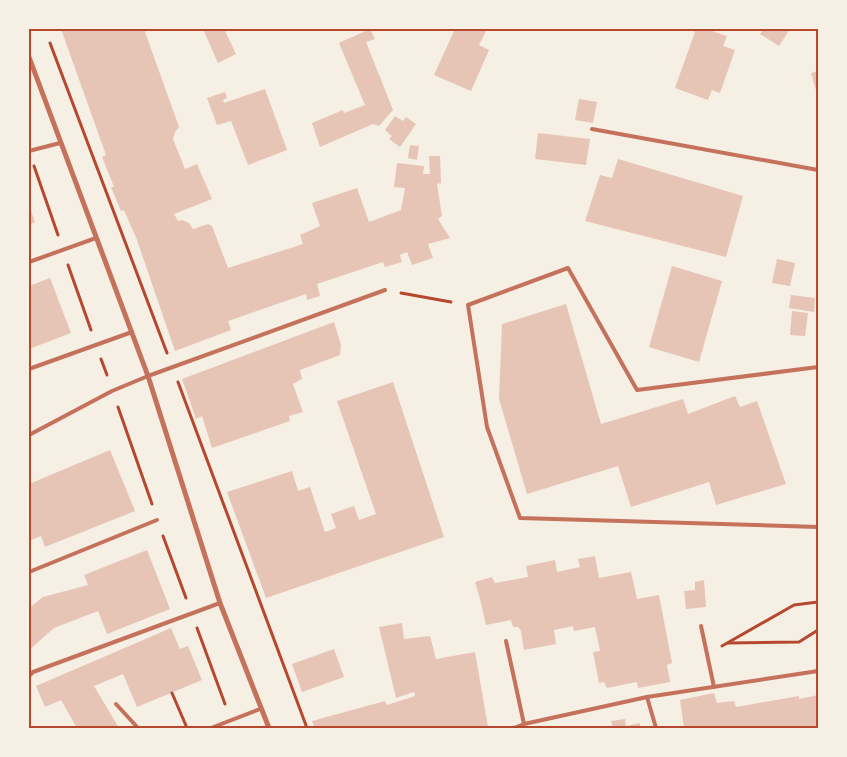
<svg xmlns="http://www.w3.org/2000/svg" width="847" height="757" viewBox="0 0 847 757" font-family="'Noto Sans',sans-serif">
<style>
.building{fill:#e6c5b7}
.lines{fill:none;stroke-linecap:round;stroke-linejoin:round}
.path{stroke:#b5482f;stroke-width:3}
.service{stroke:#c5725c;stroke-width:4}
.minor{stroke:#c5725c;stroke-width:5}
.neatline{fill:none;stroke:#b5482f;stroke-width:2}
</style>
<rect width="100%" height="100%" fill="#f6efe4"/>
<g class="building">
<polygon points="61,29 144,29 179,127 175,132 173,139 185,169 197,164 212,199 174,214 178,221 182,220 189,223 193,229 208,224 212,226 228,268 303,244 300,235 320,226 312,203 357,188 369,222 401,210 405,188 394,187 397,163 424,166 423,174 430,174 429,156 440,156 441,183 437,184 442,216 438,219 450,238 428,244 433,258 412,265 407,252 400,255 402,262 385,267 383,262 317,284 320,296 307,300 306,294 228,321 231,330 175,351 137,240 124,210 121,211 111,187 114,187 102,157 106,155"/>
<polygon points="203,29 224,29 236,54 218,63"/>
<polygon points="370,29 375,39 366,42 393,110 379,126 373,124 320,147 312,123 343,110 344,113 365,105 339,43"/>
<polygon points="455,29 487,29 479,45 489,50 471,91 434,75"/>
<polygon points="696,29 705,29 727,36 723,46 735,50 720,93 712,90 708,100 675,88"/>
<polygon points="758,29 790,29 779,46 760,34 762,31"/>
<polygon points="818,71 818,97 811,73"/>
<polygon points="265,89 287,150 248,165 231,121 217,125 207,98 225,92 227,98 223,100 224,103"/>
<polygon points="579,99 597,102 593,123 575,120"/>
<polygon points="395,116 403,121 406,117 416,124 400,147 389,139 392,136 385,130"/>
<polygon points="538,133 590,139 586,165 535,159"/>
<polygon points="410,145 419,146 417,160 408,158"/>
<polygon points="618,159 743,196 726,257 585,221 600,175 612,178"/>
<polygon points="29,205 35,222 29,225"/>
<polygon points="777,259 795,263 790,286 772,283"/>
<polygon points="672,266 722,281 699,362 649,347"/>
<polygon points="50,278 71,333 29,349 29,286"/>
<polygon points="791,295 815,298 814,312 789,308"/>
<polygon points="566,304 601,424 683,399 688,414 735,396 740,407 757,401 786,484 716,505 709,482 631,507 618,466 527,494 499,399 502,324"/>
<polygon points="792,311 808,313 805,336 790,335"/>
<polygon points="334,322 341,345 340,355 300,370 302,379 293,384 303,412 289,416 290,421 212,448 202,416 196,419 182,379"/>
<polygon points="393,382 444,537 266,598 227,492 292,471 298,491 310,487 325,532 336,528 331,514 354,506 359,520 376,514 337,401"/>
<polygon points="110,450 135,511 45,547 41,536 29,541 29,484"/>
<polygon points="147,550 170,609 107,634 98,611 54,628 29,650 29,608 43,597 88,585 84,575"/>
<polygon points="595,556 599,578 631,572 637,599 659,595 672,663 667,665 670,682 638,688 637,682 607,688 604,682 599,683 593,652 600,651 595,627 574,631 573,626 554,630 556,644 524,650 521,631 518,627 513,627 511,620 486,625 480,599 475,582 492,577 495,583 528,577 526,566 555,560 557,572 580,567 578,559"/>
<polygon points="704,580 706,607 686,609 684,591 695,590 695,582"/>
<polygon points="402,623 404,639 430,636 436,659 475,652 488,727 315,728 312,721 385,701 387,705 415,696 414,692 396,698 379,627"/>
<polygon points="171,628 180,649 188,646 202,680 137,707 123,674 94,686 119,728 77,728 61,700 45,707 36,686"/>
<polygon points="334,649 344,677 302,692 292,664"/>
<polygon points="714,693 717,703 734,701 736,707 799,696 799,699 818,695 818,728 684,728 680,700"/>
<polygon points="625,719 626,726 640,723 640,728 613,728 611,721"/>
</g>
<g class="lines">
<g class="path">
<polyline points="50,43 167,353"/>
<polyline points="34,166 58,235"/>
<polyline points="68,265 91,330"/>
<polyline points="401,293 451,302"/>
<polyline points="101,359 107,375"/>
<polyline points="178,382 307,728"/>
<polyline points="118,407 152,504"/>
<polyline points="163,536 186,598"/>
<polyline points="197,628 225,704"/>
<polyline points="728,643 799,642 818,630"/>
<polyline points="722,646 794,605 818,602"/>
<polyline points="172,693 187,728"/>
</g>
<g class="service">
<polyline points="592,129 818,170"/>
<polyline points="29,151 60,143"/>
<polyline points="29,262 96,238"/>
<polyline points="818,367 637,390 568,268 468,305 487,427 520,518 818,527"/>
<polyline points="29,369 132,332"/>
<polyline points="29,435 112,391 148,376 385,290"/>
<polyline points="29,572 157,520"/>
<polyline points="701,626 714,687"/>
<polyline points="506,641 524,724"/>
<polyline points="29,676 33,672 220,603"/>
<polyline points="647,697 656,728"/>
<polyline points="116,704 138,728"/>
<polyline points="211,728 260,709"/>
<polyline points="514,728 524,724 647,697 818,671"/>
</g>
<polyline class="minor" points="29,57 148,376 220,603 269,728"/>
</g>
<rect width="847" height="757" fill="none" stroke="#f6efe4" stroke-width="60"/>
<rect x="30" y="30" width="787" height="697" class="neatline"/>
</svg>
